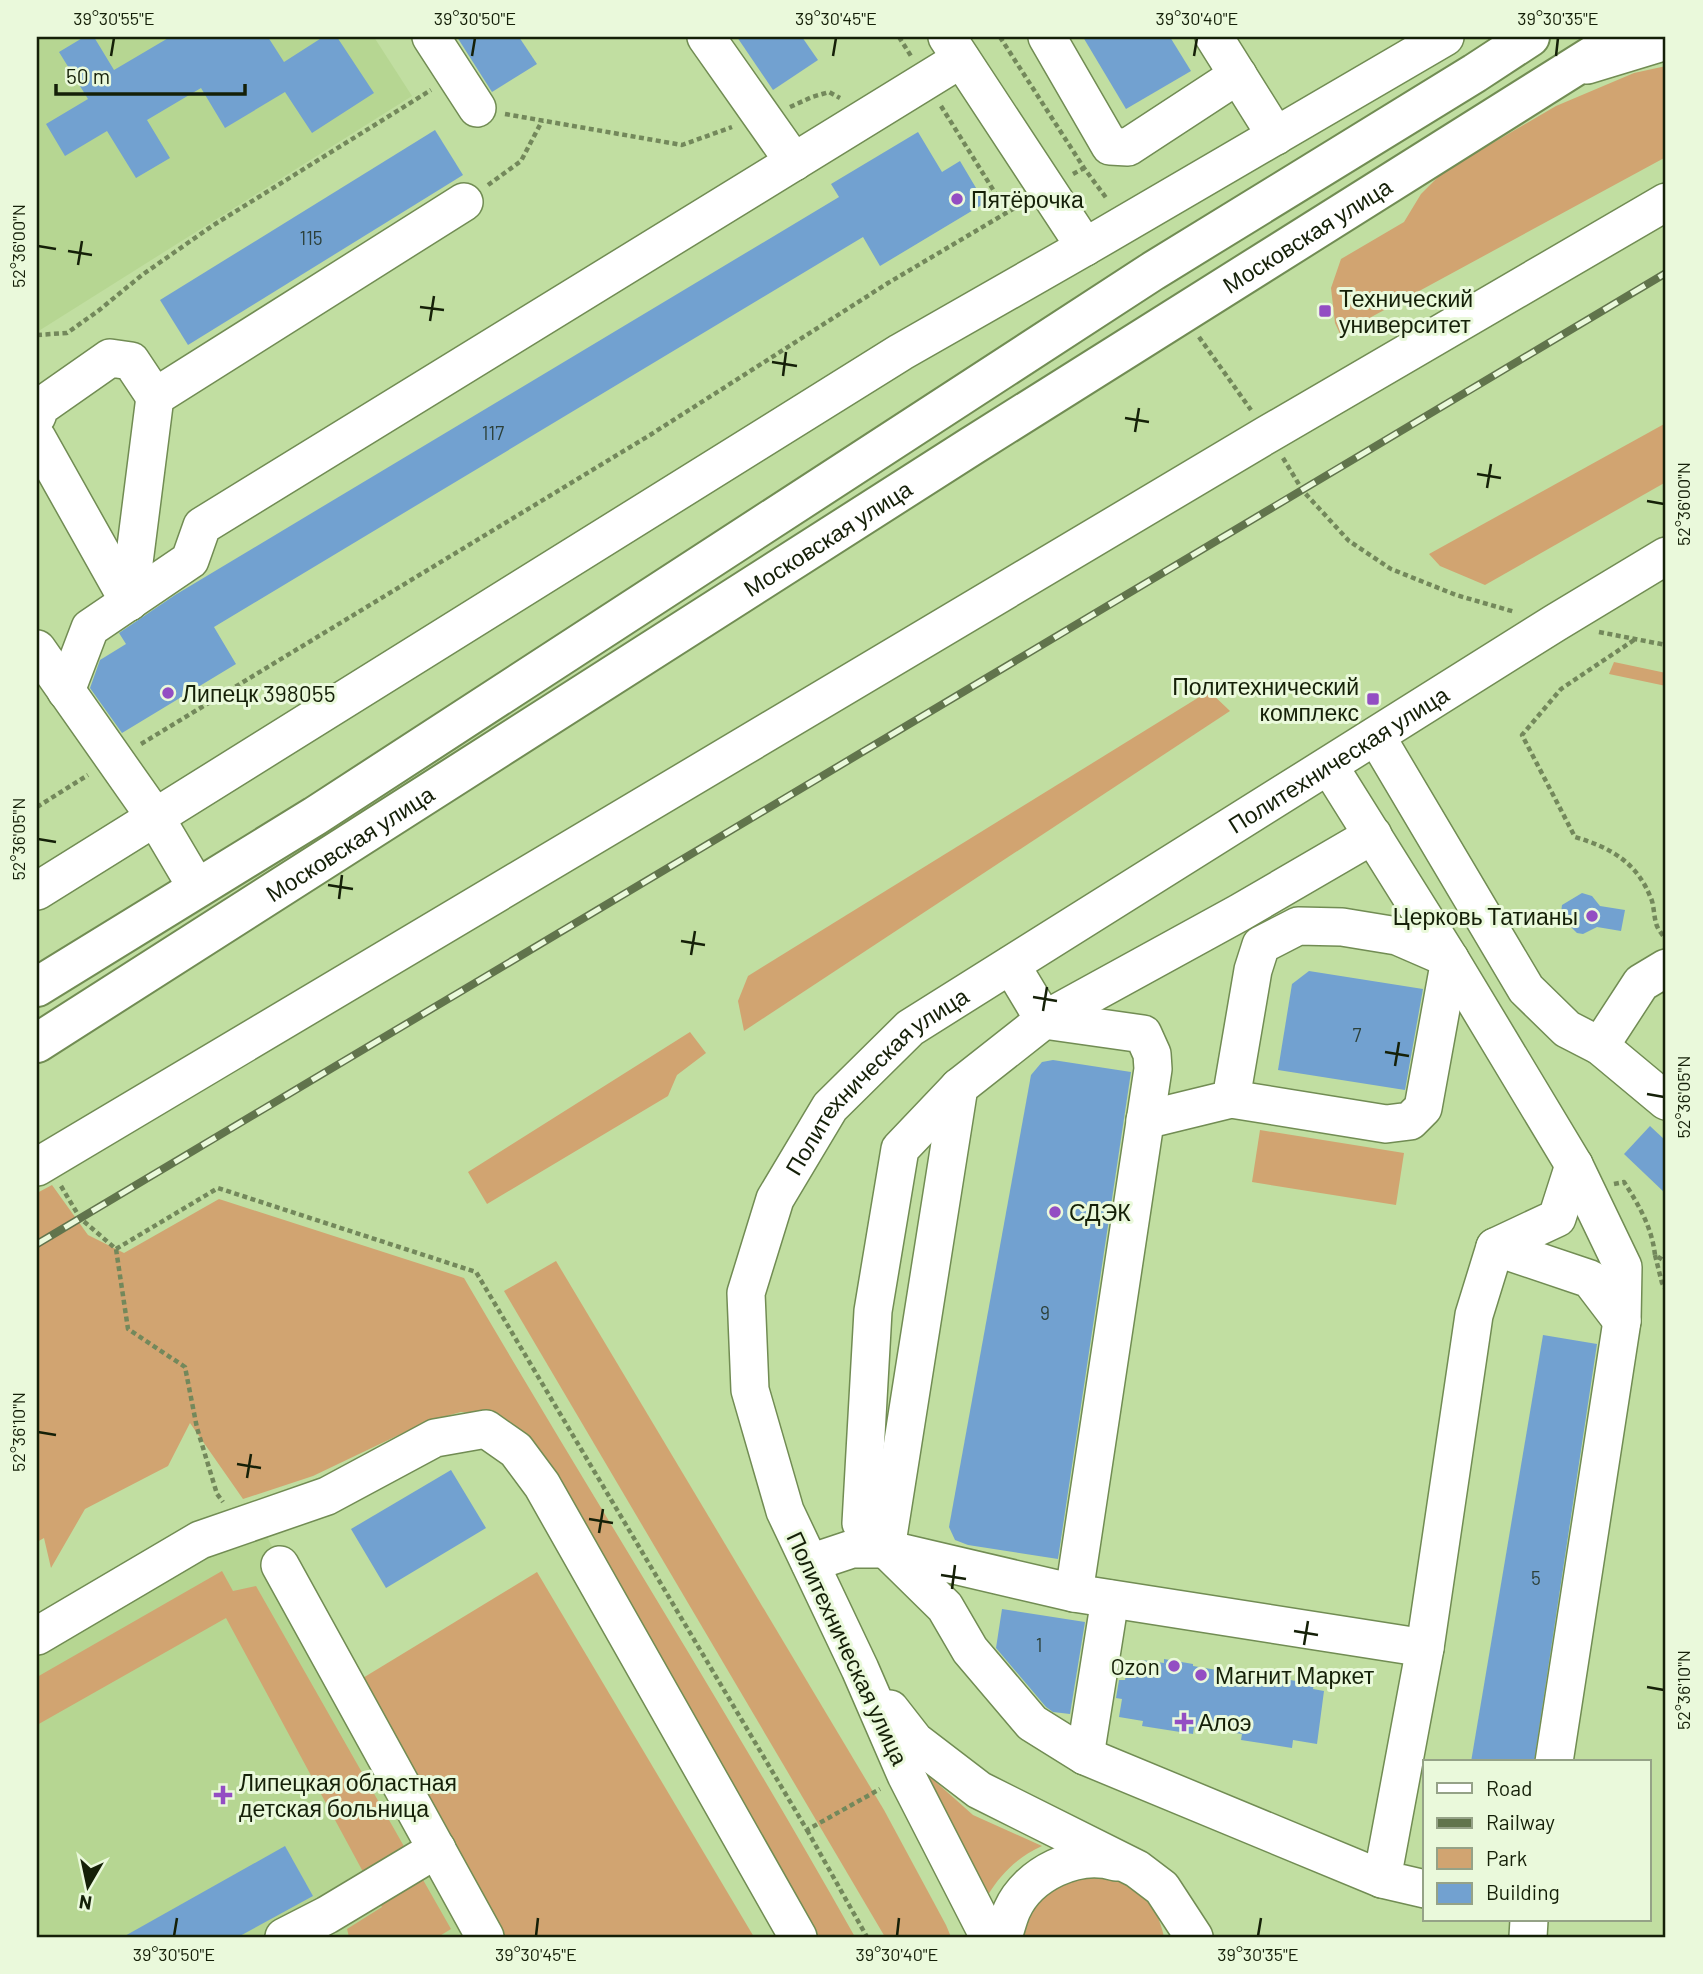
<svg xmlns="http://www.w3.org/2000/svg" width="1703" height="1974" viewBox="0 0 1703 1974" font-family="Barlow,sans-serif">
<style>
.built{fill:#b6d692}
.green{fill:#d1a471}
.building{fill:#72a1d0}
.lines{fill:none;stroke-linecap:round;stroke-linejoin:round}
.minor-casing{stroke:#718c53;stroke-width:40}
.major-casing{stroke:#718c53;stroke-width:42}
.path{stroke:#73885b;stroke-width:4.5;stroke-dasharray:5 3.5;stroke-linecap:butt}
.minor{stroke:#fff;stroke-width:37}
.major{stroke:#fff;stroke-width:38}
.rail-casing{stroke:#61744c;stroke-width:8}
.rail{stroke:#eaf9db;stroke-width:5;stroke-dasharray:16;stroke-linecap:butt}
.ticks{fill:none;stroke:#152008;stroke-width:2.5}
.poi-dot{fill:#934ec3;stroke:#eaf9db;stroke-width:2.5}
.labels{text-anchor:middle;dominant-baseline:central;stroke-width:6;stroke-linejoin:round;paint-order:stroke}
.number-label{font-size:19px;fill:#2c403a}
.poi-label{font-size:23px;fill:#152008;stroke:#eaf9db;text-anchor:start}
.street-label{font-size:23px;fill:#152008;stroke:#eaf9db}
.neatline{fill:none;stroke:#152008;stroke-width:2.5}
.ticks-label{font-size:18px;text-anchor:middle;fill:#152008}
</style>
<rect width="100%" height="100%" fill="#c1dea1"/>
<g class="built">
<polygon points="37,37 374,37 412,96 37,332"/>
<polygon points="267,1537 489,1937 37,1937 37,1654 214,1550"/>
</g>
<g class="green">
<polygon points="1666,66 1666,157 1340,334 1335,323 1331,288 1341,259 1404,222 1421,194 1443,172 1556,106 1634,73"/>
<polygon points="1666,423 1666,482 1485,585 1440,566 1429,554"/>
<polygon points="1614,662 1666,673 1666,686 1609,674"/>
<polygon points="1209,691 1230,711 744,1031 738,1001 748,976"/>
<polygon points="690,1032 706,1053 677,1075 668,1096 487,1204 468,1172"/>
<polygon points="1260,1130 1404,1153 1396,1205 1252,1182"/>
<path d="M52 1185 88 1235 124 1253 219 1199 464 1278C593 1499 730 1715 855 1937H812L524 1437 502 1416 461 1412 428 1421 313 1476 243 1499 190 1423 168 1466 85 1509 51 1568 44 1538 37 1542V1193Z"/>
<polygon points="556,1261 884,1810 946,1925 951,1937 885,1937 504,1291"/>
<polygon points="222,1571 233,1591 256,1586 451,1929 438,1937 349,1937 347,1929 382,1907 226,1618 37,1725 37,1677"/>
<polygon points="537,1572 754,1937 499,1937 353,1684"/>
<path d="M919 1767 973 1815 1042 1846C1018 1857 1001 1873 988 1895Z"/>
<path d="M1106 1874C1139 1887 1156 1901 1164 1937H1016L1027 1906 1062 1878Z"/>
</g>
<g class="building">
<polygon points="84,37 94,37 114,70 170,37 268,37 284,62 323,37 337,37 374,93 312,133 285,92 225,128 201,88 147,120 170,158 136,178 107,131 65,156 46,124 88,99 59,52"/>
<polygon points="457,37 519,37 537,64 492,92"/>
<polygon points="737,37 802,37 818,60 773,90"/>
<polygon points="1083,37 1170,37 1191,71 1126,109"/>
<polygon points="435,130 463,175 188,345 160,300"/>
<polygon points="918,132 942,172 960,161 985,203 880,266 863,237 214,627 236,664 122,733 90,688 100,660 126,644 119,633 175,595 839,197 831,184"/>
<polygon points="1582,893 1592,896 1600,906 1625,910 1621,931 1597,927 1583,934 1577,933 1567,923 1560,921 1562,905"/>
<polygon points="1309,971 1423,989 1405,1090 1278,1070 1292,984"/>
<polygon points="1053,1060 1131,1072 1058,1559 968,1545 955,1540 949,1527 1031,1075 1042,1062"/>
<polygon points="1650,1126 1666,1141 1666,1194 1624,1154"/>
<polygon points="1543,1335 1597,1344 1534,1762 1471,1762"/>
<polygon points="451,1470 486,1528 386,1588 351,1529"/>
<polygon points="1002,1609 1085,1622 1070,1714 1053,1712 1046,1707 996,1648"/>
<polygon points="1164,1659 1193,1664 1193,1666 1241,1674 1262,1676 1262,1672 1291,1677 1290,1680 1314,1684 1313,1689 1324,1691 1317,1744 1293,1740 1292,1748 1241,1740 1242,1734 1194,1727 1193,1734 1142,1726 1143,1721 1119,1717 1122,1699 1116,1698 1119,1680 1125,1680 1128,1661 1141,1664 1141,1660 1164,1663"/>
<polygon points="285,1846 313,1896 238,1937 123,1937"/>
</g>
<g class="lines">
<g class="minor-casing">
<g id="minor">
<polyline points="431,37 477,108"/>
<polyline points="706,37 794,162"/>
<polyline points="947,37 1085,247"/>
<polyline points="1047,37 1110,146 1128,147 1238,75"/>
<polyline points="1214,37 1276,136"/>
<polyline points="1587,65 1666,41"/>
<polyline points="37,416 40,407 110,358 131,361 155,397"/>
<polyline points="37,438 129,602"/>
<polyline points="129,602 155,397 464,202"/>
<polyline points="37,649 155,817 197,888"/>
<polyline points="66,691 90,628 190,560 202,526 961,59"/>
<polyline points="1376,736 1526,989 1567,1029 1600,1046 1666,1101"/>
<polyline points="1329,766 1450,959 1574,1165 1623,1267 1622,1321 1554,1762"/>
<polyline points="37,891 901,352 1085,247 1445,37"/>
<polyline points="1011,965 1044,1020 1239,913 1373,835"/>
<polyline points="1600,1046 1641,983 1666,968"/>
<polyline points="1145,1120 1231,1099 1253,970 1261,945 1298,926 1342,927 1397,936 1450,959 1423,1108 1410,1121 1386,1124 1231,1099"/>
<polyline points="1574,1165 1557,1218 1495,1247 1590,1279 1622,1321"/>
<polyline points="37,1167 1268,434 1666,202"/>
<polyline points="886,1549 959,1087 1044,1020 1143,1034 1152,1054 1153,1069 1074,1593"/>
<polyline points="886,1549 861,1523 873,1311 900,1149 959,1087"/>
<polyline points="810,1563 852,1549 886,1549"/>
<polyline points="280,1565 485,1937"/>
<polyline points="37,1636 200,1540 327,1496 435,1438 486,1429 516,1450 542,1485 798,1937"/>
<polyline points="890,1709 915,1741 979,1790 1137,1869 1162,1888 1194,1937"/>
<polyline points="1085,1756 1110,1599"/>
<polyline points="1382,1879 1085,1756 1032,1723 970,1650 945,1607 886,1549 1074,1593 1425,1648"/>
<polyline points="1425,1889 1382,1879 1425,1648 1474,1315 1495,1247"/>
<polyline points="284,1937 327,1915 437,1849"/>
<path id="s1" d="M989 1937 906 1775 860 1669 785 1511 750 1390 746 1293 775 1199 830 1107 910 1028 1555 623 1666 556"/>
<path d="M1003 1937C1006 1929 1008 1919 1012 1910 1028 1874 1077 1850 1116 1862"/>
<polyline points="1528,1937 1529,1920"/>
</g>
</g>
<g class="major-casing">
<g id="major">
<polyline points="37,987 315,816 1153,271 1475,73 1530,37"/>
<path id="s2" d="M37 1043 970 447 1622 37"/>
</g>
</g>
<g class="path">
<polyline points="899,37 911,56"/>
<polyline points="1000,37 1084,168 1107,199"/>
<polyline points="941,106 1007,212"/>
<polyline points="790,107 812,97 829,92 840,98"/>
<polyline points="505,114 682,145 732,127"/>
<polyline points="1073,174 1084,168"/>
<polyline points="488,185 521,161 542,121"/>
<polyline points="37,335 67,333 98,311 142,275 212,226 431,90"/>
<polyline points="1199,337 1251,410"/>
<polyline points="1283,458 1303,491 1349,541 1391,569 1456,595 1515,612"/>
<polyline points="1599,632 1666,645"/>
<path d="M1634 640 1561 689 1522 735 1575 837C1612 848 1638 863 1652 901 1654 908 1654 916 1656 923 1657 928 1661 933 1664 937"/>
<polyline points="141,744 650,435 888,283 1023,203"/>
<polyline points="37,807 88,775"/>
<path d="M1614 1184 1624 1182C1639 1205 1652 1228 1655 1255L1666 1262"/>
<polyline points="61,1186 80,1218 116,1249 128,1329 185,1367 197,1428 217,1494 223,1502"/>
<polyline points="116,1249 218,1188 476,1272 807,1830 880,1789"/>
<polyline points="1655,1255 1662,1283 1666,1290"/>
<polyline points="807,1830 867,1937"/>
</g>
<use href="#minor" class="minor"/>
<use href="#major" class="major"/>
<g class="rail-casing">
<polyline id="rail" points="37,1244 1666,273"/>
</g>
<use href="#rail" class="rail"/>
</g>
<path class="ticks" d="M111 56 114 38M472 56 475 38M833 56 836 38M1194 56 1197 38M1556 56 1558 38M38 246 56 249M68 251 92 255M78 265 82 241M420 307 444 310M430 321 434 296M772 362 797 366M783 376 786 352M1125 418 1149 422M1135 432 1139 408M1477 474 1501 478M1487 488 1491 464M1647 501 1664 504M38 839 56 842M328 885 353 889M339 899 342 875M681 941 705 945M691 955 695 931M1033 997 1057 1001M1043 1011 1047 987M1385 1052 1409 1056M1395 1066 1399 1042M1647 1094 1664 1097M38 1432 56 1435M237 1464 261 1468M247 1478 251 1454M589 1519 613 1523M599 1533 603 1509M941 1575 966 1579M952 1589 955 1565M1294 1631 1318 1635M1304 1645 1308 1621M1647 1687 1664 1690M174 1936 177 1918M536 1936 538 1918M897 1936 899 1918M1258 1936 1261 1918"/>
<g class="poi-dot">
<circle cx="957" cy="199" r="7"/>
<rect x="1318" y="304" width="14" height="14" rx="3.5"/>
<circle cx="168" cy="693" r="7"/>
<rect x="1366" y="692" width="14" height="14" rx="3.5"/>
<circle cx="1592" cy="916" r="7"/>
<circle cx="1055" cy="1212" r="7"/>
<circle cx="1174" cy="1666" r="7"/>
<circle cx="1201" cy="1675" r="7"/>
<path d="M1180.5 1711.5h7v7h7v7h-7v7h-7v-7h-7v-7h7z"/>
<path d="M219.5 1784.5h7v7h7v7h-7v7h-7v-7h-7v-7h7z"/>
</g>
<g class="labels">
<g class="number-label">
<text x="311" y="237">115</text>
<text x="493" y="432">117</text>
<text x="1357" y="1034">7</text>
<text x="1045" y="1312">9</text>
<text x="1536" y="1577">5</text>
<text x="1039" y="1644">1</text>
</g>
<g class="poi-label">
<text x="971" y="199">Пятёрочка</text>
<text x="1339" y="298">Технический<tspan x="1339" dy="26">университет</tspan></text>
<text x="1359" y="686" text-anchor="end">Политехнический<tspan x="1359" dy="26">комплекс</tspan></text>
<text x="182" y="693">Липецк 398055</text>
<text x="1578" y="916" text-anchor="end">Церковь Татианы</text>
<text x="1069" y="1212">СДЭК</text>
<text x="1160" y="1666" text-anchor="end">Ozon</text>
<text x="1215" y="1675">Магнит Маркет</text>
<text x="1198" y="1722">Алоэ</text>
<text x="239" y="1782">Липецкая областная<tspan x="239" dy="26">детская больница</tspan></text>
</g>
<g class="street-label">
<text stroke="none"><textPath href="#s2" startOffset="1505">Московская улица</textPath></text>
<text stroke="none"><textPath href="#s2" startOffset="938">Московская улица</textPath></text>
<text stroke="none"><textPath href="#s1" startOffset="1519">Политехническая улица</textPath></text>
<text stroke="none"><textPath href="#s2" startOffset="371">Московская улица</textPath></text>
<text stroke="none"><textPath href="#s1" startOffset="952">Политехническая улица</textPath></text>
<text transform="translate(848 1648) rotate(65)">Политехническая улица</text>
</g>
</g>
<rect width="1703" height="1974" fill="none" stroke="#eaf9db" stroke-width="77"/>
<rect x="1423" y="1760" width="228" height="161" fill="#eaf9db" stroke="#95a287" stroke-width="2"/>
<rect x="1437" y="1783" width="35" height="10" fill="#ffffff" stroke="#95a287" stroke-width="2"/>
<text x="1486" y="1796" font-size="21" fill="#152008">Road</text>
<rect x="1437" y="1818" width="35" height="10" fill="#61744c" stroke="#95a287" stroke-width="2"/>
<text x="1486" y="1830" font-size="21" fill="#152008">Railway</text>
<rect x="1437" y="1848" width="35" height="21" fill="#d1a471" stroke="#95a287" stroke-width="2"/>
<text x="1486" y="1866" font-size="21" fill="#152008">Park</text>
<rect x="1437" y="1883" width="35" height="21" fill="#72a1d0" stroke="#95a287" stroke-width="2"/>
<text x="1486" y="1900" font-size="21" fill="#152008">Building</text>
<g transform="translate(88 1886) rotate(189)" stroke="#eaf9db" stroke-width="5" paint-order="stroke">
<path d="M0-5L12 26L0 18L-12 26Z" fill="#152008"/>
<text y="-10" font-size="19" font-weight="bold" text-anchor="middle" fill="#152008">N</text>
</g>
<path d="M56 84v10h189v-10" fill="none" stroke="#152008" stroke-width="3.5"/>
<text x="66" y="84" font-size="21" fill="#152008" stroke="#eaf9db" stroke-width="5" paint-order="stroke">50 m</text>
<rect x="38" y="38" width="1626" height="1898" class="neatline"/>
<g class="ticks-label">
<text x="114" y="25">39°30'55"E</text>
<text x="475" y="25">39°30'50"E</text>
<text x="836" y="25">39°30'45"E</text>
<text x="1197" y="25">39°30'40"E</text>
<text x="1558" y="25">39°30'35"E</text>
<text transform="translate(19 246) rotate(-90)" y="6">52°36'00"N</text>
<text transform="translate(1684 504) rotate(-90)" y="6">52°36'00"N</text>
<text transform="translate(19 839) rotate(-90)" y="6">52°36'05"N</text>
<text transform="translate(1684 1097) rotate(-90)" y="6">52°36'05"N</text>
<text transform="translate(19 1432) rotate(-90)" y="6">52°36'10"N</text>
<text transform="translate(1684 1690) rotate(-90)" y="6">52°36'10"N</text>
<text x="174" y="1961">39°30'50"E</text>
<text x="536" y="1961">39°30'45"E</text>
<text x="897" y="1961">39°30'40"E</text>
<text x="1258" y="1961">39°30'35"E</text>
</g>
</svg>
